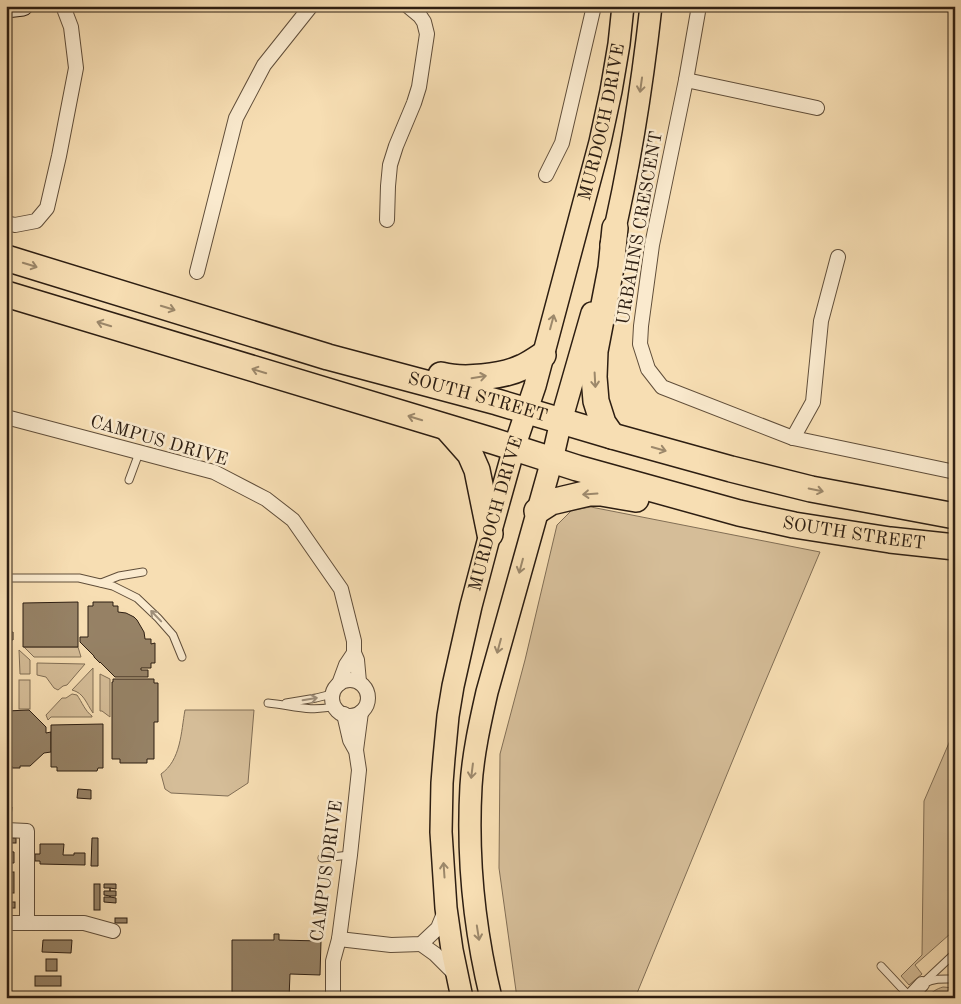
<svg xmlns="http://www.w3.org/2000/svg" width="961" height="1004" viewBox="0 0 961 1004" font-family="'Old Standard TT',serif">
<style>
.green{fill:#d5bd98;stroke:#816e55}
.building{fill:#968266;stroke:#2d1e12}
.lines{fill:none;stroke-linecap:round;stroke-linejoin:round}
.lane-casing{stroke:#604e3a;stroke-width:9}
.street-casing{stroke:#604e3a;stroke-width:16}
.secondary-casing{stroke:#2d1e12;stroke-width:21}
.primary-casing{stroke:#2d1e12;stroke-width:24}
.highway-casing{stroke:#2d1e12;stroke-width:28}
.lane{stroke:#faeace;stroke-width:7}
.street{stroke:#faeace;stroke-width:14}
.secondary{stroke:#faeace;stroke-width:19}
.primary{stroke:#f7deb3;stroke-width:21}
.highway{stroke:#f7deb3;stroke-width:25}
.oneway{stroke:#9c886b}
.oneway2{stroke:#9e8e79}
.labels{text-anchor:middle;dominant-baseline:central;stroke-width:5;stroke-linejoin:round;paint-order:stroke}
.street-label{font-size:18px;fill:#2d1e12;stroke:#faeace}
</style>
<rect width="100%" height="100%" fill="#f7deb3"/>
<filter id="stains"><feTurbulence type="fractalNoise" baseFrequency=".004" numOctaves="4"/><feColorMatrix values="0 0 0 0 .2 0 0 0 0 .09 0 0 0 0 .02 0 0 0 .5 -.17"/></filter>
<radialGradient id="worn" r=".72"><stop offset=".6" stop-color="#630" stop-opacity="0"/><stop offset="1" stop-color="#630" stop-opacity=".3"/></radialGradient>
<g class="green">
<polygon points="591,507 820,552 760,694 635,998 517,998 499,868 500,754 525,660 557,525 572,510"/>
<polygon points="24,647 78,647 81,657 34,657"/>
<polygon points="19,650 30,660 30,674 20,674"/>
<polygon points="37,663 85,664 67,685 63,686 58,690 54,688 46,677 37,675"/>
<path d="M93 668V713C86 703 84 693 72 690Z"/>
<polygon points="100,674 110,679 110,717 102,711 100,711"/>
<rect x="19" y="680" width="11" height="29"/>
<path d="M72 694 77 695C82 702 85 711 92 716V717H51L48 720 46 715 62 698H66Z"/>
<path d="M185 710H254L248 783 228 796 171 793 165 789 161 774C181 760 181 732 185 710Z"/>
<polygon points="955,729 955,938 950,934 915,965 922,974 909,985 901,976 922,955 924,801"/>
<path d="M943 987 955 988V998H926C932 992 936 989 943 987Z"/>
</g>
<g class="building">
<polygon points="6,602 11,602 11,632 13,632 13,640 6,640"/>
<polygon points="78,602 78,647 23,647 23,603"/>
<polygon points="93,602 113,602 113,606 118,606 118,612 126,613 134,617 137,620 144,632 145,639 151,639 151,644 155,643 155,663 151,663 151,668 141,668 141,670 148,670 148,677 115,677 100,662 100,663 94,657 94,656 80,642 80,637 88,637 88,606 93,606"/>
<polygon points="113,679 154,679 154,683 158,683 158,722 154,722 154,759 147,759 147,763 120,763 120,759 112,759 112,682 113,682"/>
<polygon points="29,710 46,727 46,733 51,732 51,752 44,753 30,766 20,766 20,768 12,768 12,766 6,766 6,711"/>
<polygon points="103,724 103,768 98,768 97,771 57,771 57,767 51,767 51,725"/>
<polygon points="78,789 91,790 91,799 77,798"/>
<polygon points="6,806 12,807 11,818 6,817"/>
<rect x="6" y="838" width="10" height="5"/>
<polygon points="92,838 98,838 98,866 91,866"/>
<polygon points="40,844 64,844 63,855 74,855 74,853 85,853 85,865 40,864 40,861 35,861 35,854 40,854"/>
<polygon points="6,851 14,852 14,863 6,863"/>
<rect x="6" y="872" width="8" height="21"/>
<rect x="94" y="884" width="6" height="26"/>
<polygon points="104,884 116,884 116,889 110,888 110,891 116,891 116,896 110,896 110,897 116,898 116,903 104,902 104,897 110,897 110,896 104,895 104,891 110,891 110,888 104,888"/>
<rect x="6" y="902" width="9" height="6"/>
<rect x="115" y="918" width="12" height="5"/>
<polygon points="274,934 279,934 279,940 321,941 320,975 290,974 289,998 232,998 232,940 274,940"/>
<polygon points="43,940 72,940 71,953 42,952"/>
<rect x="46" y="959" width="11" height="12"/>
<rect x="35" y="976" width="26" height="10"/>
</g>
<g class="lines">
<g class="lane-casing">
<g id="lane">
<polyline points="129,480 139,453"/>
<polyline points="6,578 79,578 113,586 137,598 158,618 173,635 182,657"/>
<polyline points="101,583 119,576 143,572"/>
<path d="M268 703C291 705 311 713 335 706"/>
<polyline points="286,703 316,698 328,695 336,687"/>
<polyline points="322,858 350,855"/>
<polyline points="881,966 910,997"/>
<path d="M925 983C935 978 944 979 955 979"/>
<polyline points="922,984 955,953"/>
</g>
</g>
<g class="street-casing">
<g id="street">
<polyline points="699,6 686,80 652,245 641,326 640,344 648,369 662,387 793,438 955,472"/>
<polyline points="686,80 817,108"/>
<polyline points="546,175 562,143 594,6"/>
<polyline points="387,220 388,186 390,165 396,146 414,103 419,87 427,34 424,22 420,16 408,6"/>
<polyline points="6,223 15,225 36,221 47,208 59,156 76,68 71,27 63,6"/>
<polyline points="197,272 236,118 264,65 311,6"/>
<polyline points="6,417 214,472 266,499 293,520 341,589 354,641 354,653 357,660 359,682"/>
<polyline points="793,438 813,402 821,321 838,257"/>
<circle cx="350" cy="698" r="18"/>
<polyline points="339,684 346,665 354,653"/>
<polyline points="344,714 350,740 355,749"/>
<polyline points="6,830 27,831 27,923"/>
<polyline points="6,923 84,923 113,931"/>
<polyline points="339,939 391,945 421,944 438,928 445,911"/>
<polyline points="421,944 435,954 457,976"/>
<polyline points="333,998 333,961 339,939 350,855 359,770 356,750 361,712"/>
<polyline points="909,998 922,984"/>
</g>
</g>
<g class="secondary-casing">
<polyline id="secondary" points="6,8 23,6"/>
</g>
<g class="primary-casing">
<g id="primary">
<path d="M611 245C630 166 642 87 651 6"/>
<path id="s1" d="M462 998 452 950 446 908 441 832 442 783 444 758 448 716 453 686 471 606 490 534 514 448 535 386 600 142 611 91 619 44 623 6"/>
<path d="M491 998C474 928 467 857 471 786 473 754 480 723 487 692L552 460 561 421 592 313"/>
</g>
</g>
<g class="highway-casing">
<g id="highway">
<path id="s2" d="M6 258 328 357 497 402 612 436 731 469 811 489 955 516"/>
<path id="s3" d="M6 294 493 441 577 468 739 513 794 525 890 540 955 547"/>
<path d="M441 375C463 381 502 377 523 367 530 364 537 359 543 355"/>
<polyline points="447,428 470,454 477,470 490,534"/>
<polyline points="612,436 603,423 596,401 594,377 595,351 611,268 615,228"/>
<polyline points="537,511 551,502 589,493 601,493 636,499"/>
</g>
</g>
<use href="#lane" class="lane"/>
<use href="#street" class="street"/>
<use href="#secondary" class="secondary"/>
<use href="#primary" class="primary"/>
<use href="#highway" class="highway"/>
</g>
<defs><path id="oneway-shaft" d="M-6 0H5M1.5-3L5.5 0L1.5 3" fill="none" stroke-width="1.6" stroke-linecap="round" stroke-linejoin="round" transform="scale(1.25)"/></defs>
<g class="oneway">
<use href="#oneway-shaft" transform="translate(641 85) rotate(98)"/>
<use href="#oneway-shaft" transform="translate(30 265) rotate(17)"/>
<use href="#oneway-shaft" transform="translate(168 308) rotate(17)"/>
<use href="#oneway-shaft" transform="translate(552 322) rotate(-75)"/>
<use href="#oneway-shaft" transform="translate(104 324) rotate(-163)"/>
<use href="#oneway-shaft" transform="translate(259 371) rotate(-163)"/>
<use href="#oneway-shaft" transform="translate(479 377) rotate(-9)"/>
<use href="#oneway-shaft" transform="translate(595 380) rotate(87)"/>
<use href="#oneway-shaft" transform="translate(415 418) rotate(-163)"/>
<use href="#oneway-shaft" transform="translate(659 449) rotate(16)"/>
<use href="#oneway-shaft" transform="translate(816 490) rotate(12)"/>
<use href="#oneway-shaft" transform="translate(590 494) rotate(176)"/>
<use href="#oneway-shaft" transform="translate(521 566) rotate(105)"/>
<use href="#oneway-shaft" transform="translate(499 646) rotate(105)"/>
<use href="#oneway-shaft" transform="translate(472 771) rotate(97)"/>
<use href="#oneway-shaft" transform="translate(444 870) rotate(-94)"/>
<use href="#oneway-shaft" transform="translate(478 933) rotate(81)"/>
</g>
<g class="oneway2">
<use href="#oneway-shaft" transform="translate(156 616) rotate(-134)"/>
<use href="#oneway-shaft" transform="translate(310 699) rotate(-9)"/>
</g>
<g class="labels">
<g class="street-label">
<text stroke="none"><textPath href="#s1" startOffset="898">MURDOCH DRIVE</textPath></text>
<text transform="translate(640 228) rotate(-80)">URBAHNS CRESCENT</text>
<text stroke="none"><textPath href="#s2" startOffset="492">SOUTH STREET</textPath></text>
<text transform="translate(159 441) rotate(16)">CAMPUS DRIVE</text>
<text stroke="none"><textPath href="#s1" startOffset="492">MURDOCH DRIVE</textPath></text>
<text stroke="none"><textPath href="#s3" startOffset="882">SOUTH STREET</textPath></text>
<text transform="translate(327 871) rotate(-82)">CAMPUS DRIVE</text>
</g>
</g>
<rect width="961" height="1004" fill="none" stroke="#f7deb3" stroke-width="25"/>
<rect x="8" y="8" width="946" height="989" fill="none" stroke="#2d1e12" stroke-width="2.5"/>
<rect x="12" y="12" width="936" height="979" fill="none" stroke="#2d1e12"/>
<rect width="100%" height="100%" filter="url(#stains)"/>
<rect width="100%" height="100%" fill="url(#worn)"/>
</svg>
